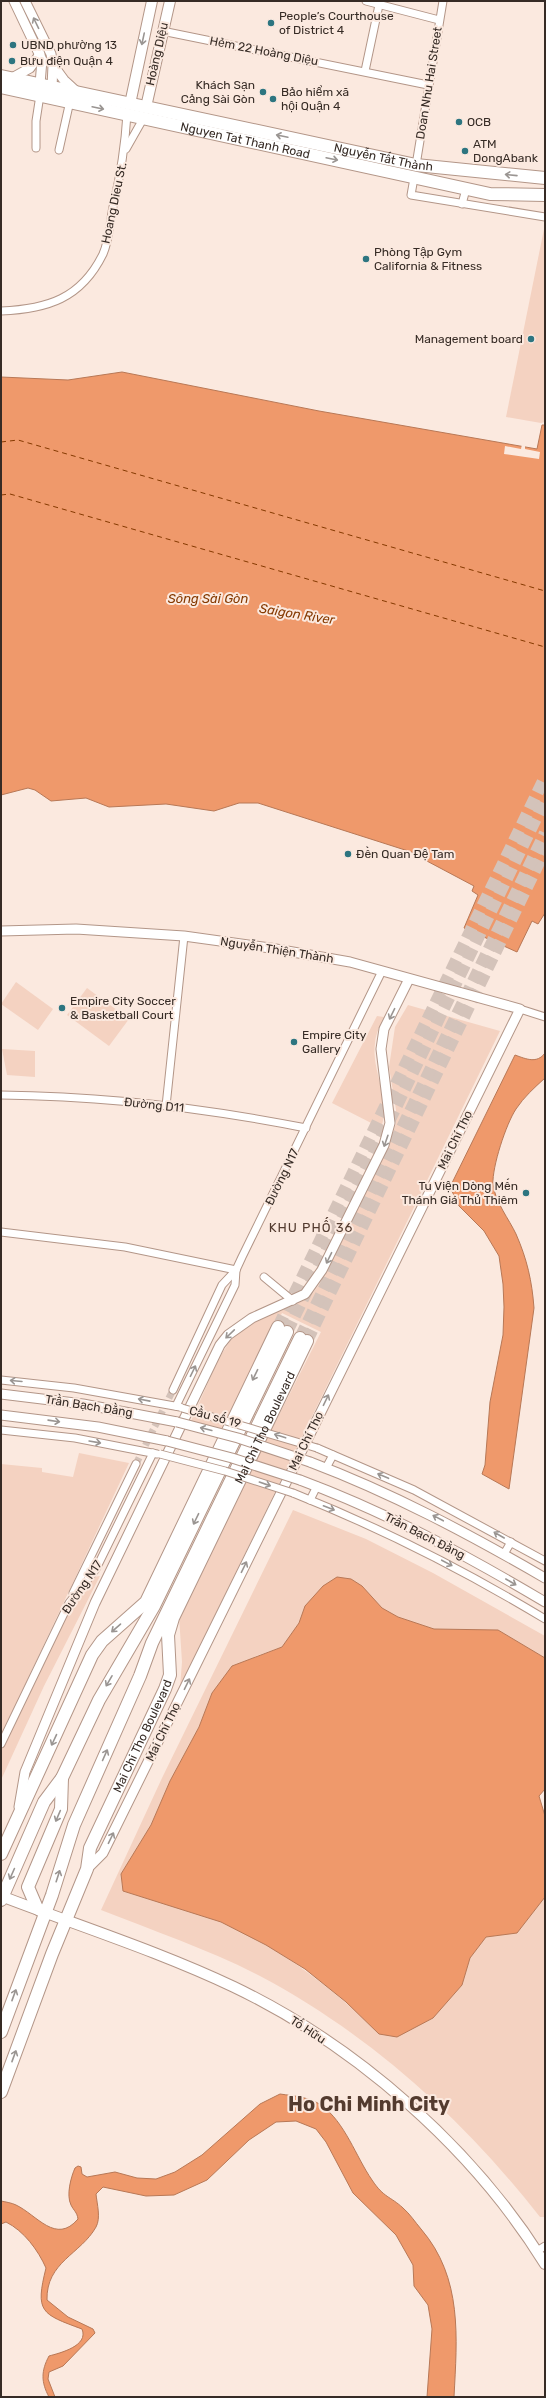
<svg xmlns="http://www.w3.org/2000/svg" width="546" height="2398" viewBox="0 0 546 2398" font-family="Rubik,sans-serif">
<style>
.green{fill:#f4d2c1}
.water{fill:#ef996b;stroke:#b87856}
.pier{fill:#fbe9df}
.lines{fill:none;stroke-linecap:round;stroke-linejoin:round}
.ferry{stroke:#853900;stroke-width:1;stroke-dasharray:5 4;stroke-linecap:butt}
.minor-tunnel{stroke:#d4c3ba;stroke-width:7;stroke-dasharray:7 3.5;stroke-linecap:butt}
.primary-tunnel{stroke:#d4c3ba;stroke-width:12;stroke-dasharray:12 6;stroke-linecap:butt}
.trunk-tunnel{stroke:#d4c3ba;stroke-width:12;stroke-dasharray:12 6;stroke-linecap:butt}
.minor-casing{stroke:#b39688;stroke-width:9}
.tertiary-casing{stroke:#b39688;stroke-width:11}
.secondary-casing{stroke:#b39688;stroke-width:12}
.primary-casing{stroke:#b39688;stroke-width:14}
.trunk-casing{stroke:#b39688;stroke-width:14}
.minor{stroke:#fff;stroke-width:7}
.tertiary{stroke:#fff;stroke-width:9}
.secondary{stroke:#fff;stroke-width:10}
.primary{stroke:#fff;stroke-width:12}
.trunk{stroke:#fff;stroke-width:12}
.minor-bridge-casing{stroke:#b39688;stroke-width:9;stroke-linecap:butt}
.tertiary-bridge-casing{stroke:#b39688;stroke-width:11;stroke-linecap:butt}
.minor-bridge{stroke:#fff;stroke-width:7}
.tertiary-bridge{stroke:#fff;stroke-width:9}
.oneway{stroke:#9a9592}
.poi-dot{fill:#2d7580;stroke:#fbe9df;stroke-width:1.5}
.labels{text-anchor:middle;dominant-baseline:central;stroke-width:4;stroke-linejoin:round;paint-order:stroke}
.poi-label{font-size:12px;fill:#362b25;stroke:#fbe9df;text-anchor:start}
.street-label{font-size:12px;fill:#362b25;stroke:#fbe9df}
.water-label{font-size:13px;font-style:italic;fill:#853900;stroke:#fbe9df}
.neighbourhood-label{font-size:13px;letter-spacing:1px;fill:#533b2f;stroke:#fbe9df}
.town-label{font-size:20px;font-weight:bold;fill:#533b2f;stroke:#fbe9df}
</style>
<rect width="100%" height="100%" fill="#fbe9df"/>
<g class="green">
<polygon points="545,224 545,422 541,423 506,417"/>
<polygon points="16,982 53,1009 38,1030 1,1004"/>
<polygon points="87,988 129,1019 109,1046 67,1015"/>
<polygon points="408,1005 500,1031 180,1687 182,1662 179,1616 184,1603 321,1332 282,1313 222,1435 191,1421 219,1358 230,1341 243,1327 309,1298 324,1278 391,1140 396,1123 396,1110 389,1067 395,1027"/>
<path d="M377 1016 384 1017C380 1025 376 1033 375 1043 371 1072 392 1099 381 1128L332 1103Z"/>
<polygon points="2,1049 35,1051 35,1077 7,1075"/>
<polygon points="79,1453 129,1463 1,1736 1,1464 42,1468 42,1472 73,1477"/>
<path d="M293 1510 366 1539 433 1573 545 1636V1658L498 1630 434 1629 398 1617 382 1608 362 1586 351 1579 305 1606 299 1623 282 1647 256 1656 212 1693 199 1727 170 1781 151 1825 121 1874 123 1891C155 1902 190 1908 222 1922 274 1945 320 1979 362 2017L462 1985 470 1958 486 1937 517 1933 545 1897V2217H540C463 2119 371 2035 260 1976 210 1950 154 1931 101 1910L162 1778Z"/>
<polygon points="100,1576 44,1686 1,1780 1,1751 71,1605 93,1577"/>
</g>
<g class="water">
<polygon points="122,372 319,411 537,449 542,425 545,425 545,913 538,924 532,921 517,952 464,928 478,895 472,891 474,886 425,860 427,857 258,803 239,803 214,811 166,804 109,807 86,798 51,801 35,790 28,788 1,795 1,377 68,380"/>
<path d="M545 1053V1078C534 1088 524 1097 516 1109 506 1124 492 1167 493 1184 495 1202 509 1219 516 1234 527 1259 532 1281 534 1308L509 1489 482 1474 485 1465 490 1402 503 1335 504 1307 503 1284 499 1256 484 1231 459 1206 450 1187 515 1055C526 1059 537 1064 545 1053Z"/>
<polygon points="337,1577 351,1579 362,1586 382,1608 398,1617 434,1629 498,1630 545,1658 545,1789 539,1796 545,1816 545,1897 517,1933 486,1937 470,1958 462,1985 433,2018 397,2037 379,2034 346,2002 305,1969 266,1945 221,1922 123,1891 121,1874 151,1825 170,1781 199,1727 212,1693 232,1666 282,1647 299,1623 305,1606 323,1586"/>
<path d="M280 2094C294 2096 309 2097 321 2105 345 2122 356 2157 372 2180 384 2198 390 2196 403 2208 410 2214 415 2222 421 2229 463 2278 457 2338 454 2397H427L432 2329 428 2305 414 2286 413 2265 396 2235 353 2193 326 2142 316 2129 296 2121 276 2122 249 2140 207 2180 174 2195 146 2196 103 2187 96 2194C97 2204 101 2218 96 2227 81 2254 46 2262 47 2300L68 2317 93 2329 95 2333 63 2366 49 2372 48 2379 55 2397H49C41 2382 41 2371 49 2356 60 2353 89 2346 82 2329 41 2314 35 2312 46 2268 38 2250 24 2231 6 2222L1 2224V2201C6 2202 12 2203 16 2205 37 2215 56 2245 78 2219 77 2212 74 2211 71 2205 66 2195 71 2177 75 2168L78 2166 81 2167 82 2174 87 2177 115 2172 137 2178 156 2179 175 2172 202 2155 260 2104Z"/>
</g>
<polygon class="pier" points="522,444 525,445 525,449 540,452 539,459 504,454 505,446 521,449"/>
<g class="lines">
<g class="ferry">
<polyline points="1,442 18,440 545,591"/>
<polyline points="1,495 10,494 545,647"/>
</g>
<polyline class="minor-tunnel" points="136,1464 173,1390"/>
<g class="primary-tunnel">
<polyline points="278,1327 545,777"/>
<polyline points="307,1341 545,850"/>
</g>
<g class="trunk-tunnel">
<polyline points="287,1332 545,800"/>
<polyline points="300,1338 545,833"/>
</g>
<g class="minor-casing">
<g id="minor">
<polyline points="366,1 439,20"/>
<polyline points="162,31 428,85"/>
<polyline points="365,71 379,5"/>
<polyline points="36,148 36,121 40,95"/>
<polyline points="126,149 143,119"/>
<polyline points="59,150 70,101"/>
<polyline points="416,165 443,1"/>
<polyline points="414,178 411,195 545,217"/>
<polyline points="462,204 466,189"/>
<path d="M1 311C47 309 81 299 103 254 109 241 110 222 113 207 121 173 125 148 127 114"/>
<polyline points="520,1009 545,1017"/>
<path d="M1 1095C103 1096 205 1108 306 1128"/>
<polyline points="166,1106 184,936"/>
<polyline points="1,1232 125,1247 236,1270"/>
<polyline points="264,1277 293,1301"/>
<polyline points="1,1380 74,1388 180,1407"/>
<polyline points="173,1390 222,1285 236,1270"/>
<polyline points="176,1406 235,1285 236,1270 242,1257 382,971"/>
<polyline points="1,1430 75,1438 157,1454"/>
<polyline points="317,1448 414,1490 545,1561"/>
<polyline points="326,1468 333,1455"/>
<path d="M293 1493C381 1528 464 1570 545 1619"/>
<polyline points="310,1500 317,1486"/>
<polyline points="504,1554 511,1542"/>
<polyline points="73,1593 136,1464"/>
<polyline points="1,1744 69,1603 96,1569 153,1453"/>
<polyline points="537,2251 545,2246"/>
</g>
</g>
<g class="tertiary-casing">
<g id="tertiary">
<polyline points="14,1 42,60 40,84"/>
<polyline points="25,1 51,54 53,65 52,87"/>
<polyline points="53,65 64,80 77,92"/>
<polyline points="12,78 30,68 40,54"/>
<polyline points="1,931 76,929 184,936 270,948 350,962 520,1009 103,1853 87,1869"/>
<polyline points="1,1394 83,1404 177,1422"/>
<polyline points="1,1415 98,1427 167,1441"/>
<path d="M310 1462C392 1493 469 1534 545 1578"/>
<path d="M300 1480C386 1512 466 1555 545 1602"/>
<polyline points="19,1807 25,1772 95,1603 220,1345 228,1335 252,1318 305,1294 322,1270 384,1145 390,1123 381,1049 384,1029 409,979"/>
</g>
</g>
<g class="secondary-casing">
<g id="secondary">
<polyline points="130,104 152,1"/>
<polyline points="146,107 170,1"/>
<path d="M1 1896C79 1926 158 1951 234 1987 357 2046 473 2148 545 2264"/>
</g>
</g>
<g class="primary-casing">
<g id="primary">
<path id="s1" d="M1 76 416 165 545 178"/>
<path id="s2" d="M1 87 490 194 545 195"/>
<polyline points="1,1854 92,1655 102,1641 146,1602 278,1327"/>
<path id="s3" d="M1 2092 52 1954 87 1869 90 1848 165 1689 170 1675 168 1635 173 1618 307 1341"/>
</g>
</g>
<g class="trunk-casing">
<g id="trunk">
<polyline points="1,1900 44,1802 62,1778 99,1700 154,1606 287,1332"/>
<polyline points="45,1913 37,1908 28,1887 61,1809 62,1778"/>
<polyline points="1,2032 52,1895 74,1825 140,1676 152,1643 300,1338"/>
</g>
</g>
<use href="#minor" class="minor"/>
<use href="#tertiary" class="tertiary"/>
<use href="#secondary" class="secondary"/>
<use href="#primary" class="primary"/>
<use href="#trunk" class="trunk"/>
<g class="minor-bridge-casing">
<g id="minor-bridge">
<polyline points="182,1408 317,1448"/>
<polyline points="160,1454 225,1471 293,1493"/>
</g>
</g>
<g class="tertiary-bridge-casing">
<g id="tertiary-bridge">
<polyline points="177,1422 238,1438 310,1462"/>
<polyline points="167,1441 232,1458 300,1480"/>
</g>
</g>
<use href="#minor-bridge" class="minor-bridge"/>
<use href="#tertiary-bridge" class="tertiary-bridge"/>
</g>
<defs><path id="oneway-shaft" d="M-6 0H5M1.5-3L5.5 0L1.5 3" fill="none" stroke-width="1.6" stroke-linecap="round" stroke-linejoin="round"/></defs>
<g class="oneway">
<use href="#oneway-shaft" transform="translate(36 23) rotate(-116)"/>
<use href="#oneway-shaft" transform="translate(143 39) rotate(102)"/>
<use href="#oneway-shaft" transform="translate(98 108) rotate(12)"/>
<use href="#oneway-shaft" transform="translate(282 136) rotate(-168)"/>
<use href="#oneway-shaft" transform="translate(332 159) rotate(12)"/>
<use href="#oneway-shaft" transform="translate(511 175) rotate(-174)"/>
<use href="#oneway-shaft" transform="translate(392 1014) rotate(116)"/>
<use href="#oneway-shaft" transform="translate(386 1141) rotate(109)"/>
<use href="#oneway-shaft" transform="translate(329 1258) rotate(116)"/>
<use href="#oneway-shaft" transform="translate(230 1334) rotate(136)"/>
<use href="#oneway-shaft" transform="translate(193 1371) rotate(-64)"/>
<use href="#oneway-shaft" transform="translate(255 1375) rotate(116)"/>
<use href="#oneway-shaft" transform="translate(16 1381) rotate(-175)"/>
<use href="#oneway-shaft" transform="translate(144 1400) rotate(-169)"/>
<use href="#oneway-shaft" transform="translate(326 1400) rotate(-64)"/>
<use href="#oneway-shaft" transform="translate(54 1421) rotate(8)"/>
<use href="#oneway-shaft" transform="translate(206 1429) rotate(-166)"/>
<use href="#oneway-shaft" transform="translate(280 1436) rotate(-162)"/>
<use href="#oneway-shaft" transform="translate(95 1442) rotate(10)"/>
<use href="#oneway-shaft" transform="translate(383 1476) rotate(-157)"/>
<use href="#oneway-shaft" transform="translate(265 1484) rotate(19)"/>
<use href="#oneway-shaft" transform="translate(329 1508) rotate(21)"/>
<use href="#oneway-shaft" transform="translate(438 1518) rotate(-152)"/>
<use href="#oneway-shaft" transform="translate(196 1519) rotate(116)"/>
<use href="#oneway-shaft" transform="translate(499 1535) rotate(-150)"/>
<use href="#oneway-shaft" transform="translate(447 1563) rotate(28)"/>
<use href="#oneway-shaft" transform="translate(244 1567) rotate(-64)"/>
<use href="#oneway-shaft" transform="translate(511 1582) rotate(30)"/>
<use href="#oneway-shaft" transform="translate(116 1628) rotate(139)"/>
<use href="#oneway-shaft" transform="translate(109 1681) rotate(120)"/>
<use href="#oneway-shaft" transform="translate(187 1684) rotate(-64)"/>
<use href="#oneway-shaft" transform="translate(54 1740) rotate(115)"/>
<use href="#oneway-shaft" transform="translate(105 1755) rotate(-66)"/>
<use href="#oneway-shaft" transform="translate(58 1816) rotate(113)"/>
<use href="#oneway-shaft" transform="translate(111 1838) rotate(-64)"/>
<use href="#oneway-shaft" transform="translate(12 1874) rotate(114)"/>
<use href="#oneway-shaft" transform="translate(58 1876) rotate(-72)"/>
<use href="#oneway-shaft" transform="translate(14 1995) rotate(-70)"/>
<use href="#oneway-shaft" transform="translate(14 2056) rotate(-70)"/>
</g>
<g class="poi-dot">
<circle cx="271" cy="23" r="4"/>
<circle cx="13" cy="45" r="4"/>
<circle cx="12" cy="61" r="4"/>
<circle cx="263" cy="92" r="4"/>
<circle cx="273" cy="99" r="4"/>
<circle cx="459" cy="122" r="4"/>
<circle cx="465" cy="151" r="4"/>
<circle cx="366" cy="259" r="4"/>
<circle cx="531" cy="339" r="4"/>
<circle cx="348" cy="854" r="4"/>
<circle cx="62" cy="1008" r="4"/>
<circle cx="294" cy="1042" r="4"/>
<circle cx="526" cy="1193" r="4"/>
</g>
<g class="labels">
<g class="poi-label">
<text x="279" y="16">People’s Courthouse<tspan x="279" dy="14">of District 4</tspan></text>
<text x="21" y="45">UBND phường 13</text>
<text x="20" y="61">Bưu điện Quận 4</text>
<text x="255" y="85" text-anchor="end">Khách Sạn<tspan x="255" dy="14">Cảng Sài Gòn</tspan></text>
<text x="281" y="92">Bảo hiểm xã<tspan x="281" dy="14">hội Quận 4</tspan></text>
<text x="467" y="122">OCB</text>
<text x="473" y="144">ATM<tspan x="473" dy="14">DongAbank</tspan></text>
<text x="374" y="252">Phòng Tập Gym<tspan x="374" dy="14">California &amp; Fitness</tspan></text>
<text x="523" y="339" text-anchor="end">Management board</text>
<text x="356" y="854">Đền Quan Đệ Tam</text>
<text x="70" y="1001">Empire City Soccer<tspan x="70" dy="14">&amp; Basketball Court</tspan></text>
<text x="302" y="1035">Empire City<tspan x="302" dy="14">Gallery</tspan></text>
<text x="518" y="1186" text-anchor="end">Tu Viện Dòng Mến<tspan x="518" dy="14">Thánh Giá Thủ Thiêm</tspan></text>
</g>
<g class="street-label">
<text transform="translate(264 51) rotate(11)">Hẻm 22 Hoàng Diệu</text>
<text transform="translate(157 54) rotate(-77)">Hoàng Diệu</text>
<text transform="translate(429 83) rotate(-81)">Doan Nhu Hai Street</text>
<text stroke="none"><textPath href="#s2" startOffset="250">Nguyen Tat Thanh Road</textPath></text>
<text stroke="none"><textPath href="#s1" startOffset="391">Nguyễn Tất Thành</textPath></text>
<text transform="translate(114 203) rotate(-78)">Hoang Dieu St.</text>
<text transform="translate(277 950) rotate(9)">Nguyễn Thiện Thành</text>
<text transform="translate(154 1105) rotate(6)">Đường D11</text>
<text transform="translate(455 1140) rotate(-64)">Mai Chí Thọ</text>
<text transform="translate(282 1177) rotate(-64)">Đường N17</text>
<text transform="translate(89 1406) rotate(9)">Trần Bạch Đằng</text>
<text transform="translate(215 1417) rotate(15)">Cầu số 19</text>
<text stroke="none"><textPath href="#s3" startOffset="720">Mai Chi Tho Boulevard</textPath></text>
<text transform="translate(306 1441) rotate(-64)">Mai Chí Thọ</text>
<text transform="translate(425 1536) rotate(27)">Trần Bạch Đằng</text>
<text transform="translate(82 1587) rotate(-56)">Đường N17</text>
<text transform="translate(163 1732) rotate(-64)">Mai Chí Thọ</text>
<text stroke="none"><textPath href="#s3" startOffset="384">Mai Chi Tho Boulevard</textPath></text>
<text transform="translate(308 2030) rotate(33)">Tố Hữu</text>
</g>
<g class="water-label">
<text x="208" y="598">Sông Sài Gòn</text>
<text transform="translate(297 614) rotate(9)">Saigon River</text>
</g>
<g class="neighbourhood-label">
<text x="311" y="1227">KHU PHỐ 36</text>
</g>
<g class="town-label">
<text x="369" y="2104">Ho Chi Minh City</text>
</g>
</g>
<rect width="546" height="2398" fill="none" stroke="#362b25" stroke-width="4"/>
</svg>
